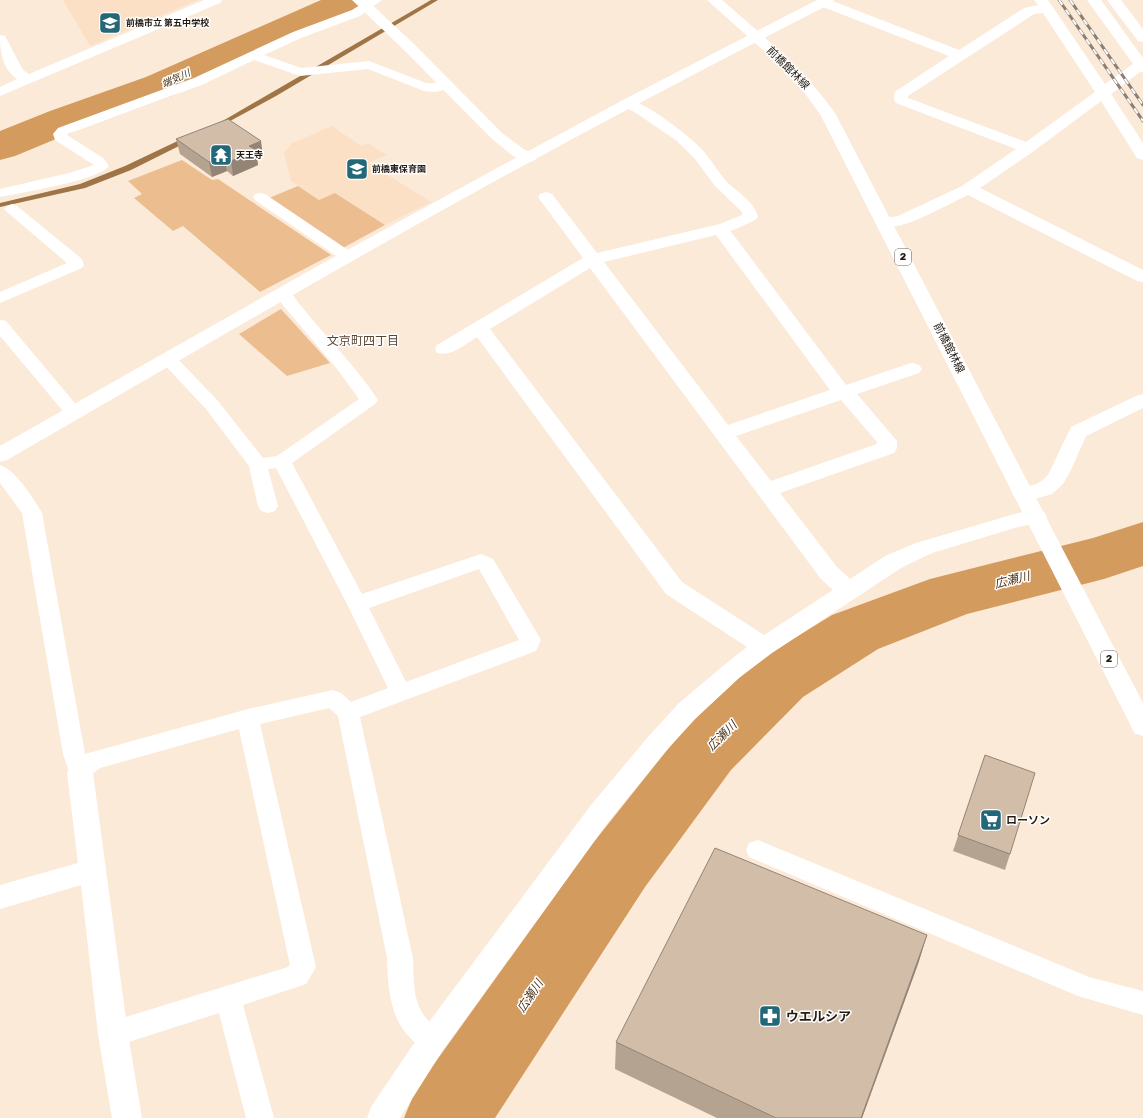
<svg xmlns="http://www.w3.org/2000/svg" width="1143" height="1118" viewBox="0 0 1143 1118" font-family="Rubik,'Noto Sans JP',sans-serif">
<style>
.built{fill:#fce0c5}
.green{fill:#ebbd8f}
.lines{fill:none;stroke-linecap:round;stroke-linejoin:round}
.stream{fill:#9f7548;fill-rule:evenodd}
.river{fill:#d49b5f;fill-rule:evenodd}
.service{fill:#fff;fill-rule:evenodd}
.pedestrian{fill:#fff;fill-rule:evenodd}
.minor{fill:#fff;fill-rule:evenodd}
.tertiary{fill:#fff;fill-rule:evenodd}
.primary{fill:#fff;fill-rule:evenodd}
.rail-casing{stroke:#8c7f73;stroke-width:3}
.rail{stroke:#fff;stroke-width:2;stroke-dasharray:6;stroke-linecap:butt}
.wall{fill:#b5a391}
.shaded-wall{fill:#938476}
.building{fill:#d2bda9;stroke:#938476}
.labels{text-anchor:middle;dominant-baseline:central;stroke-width:3;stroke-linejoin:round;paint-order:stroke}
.far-poi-label{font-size:9px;font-weight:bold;fill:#231b13;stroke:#fff;text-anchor:start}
.far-water-label{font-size:10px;font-style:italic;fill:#4b3318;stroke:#fff}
.shield{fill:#fff;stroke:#655f5a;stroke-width:1}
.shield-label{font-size:10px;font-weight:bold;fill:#231b13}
.street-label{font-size:11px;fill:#231b13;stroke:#fff}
.poi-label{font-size:11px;font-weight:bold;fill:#231b13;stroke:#fff;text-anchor:start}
.neighbourhood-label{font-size:12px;fill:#594736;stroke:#fff}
.water-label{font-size:12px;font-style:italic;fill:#4b3318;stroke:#fff}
.near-poi-label{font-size:13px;font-weight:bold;fill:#231b13;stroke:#fff;text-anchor:start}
</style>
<rect width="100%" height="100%" fill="#fcead9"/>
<g class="built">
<polygon points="63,0 198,0 90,46"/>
<polygon points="332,126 361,146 368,143 387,155 368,163 431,202 385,225 335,193 319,200 291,181 284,153 292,143"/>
</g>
<g class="green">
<polygon points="182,160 212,180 218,179 331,255 260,292 183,226 173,231 134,198 142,194 128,181"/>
<polygon points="298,186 319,200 335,193 385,225 341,249 269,198"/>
<polygon points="281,309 330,363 287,376 239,334"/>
</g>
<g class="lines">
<g class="stream">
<polygon points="431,0 438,0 276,96 219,127 214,126"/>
<polygon points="186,137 189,137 193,139 131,170 85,188 0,207 0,203 80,184 125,166"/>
</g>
<g class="river">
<polygon points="321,0 367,0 361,8 345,17 174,95 80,129 15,156 0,160 0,131 50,111 146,77"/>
<polygon points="1143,522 1143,566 1104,579 967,614 878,649 803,697 731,770 645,887 495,1118 404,1118 416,1089 593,843 683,730 757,661 832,615 930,579 1093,538"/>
</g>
<g class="service">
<path d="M368 0H382L360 16 301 38 264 55 301 68 369 61 426 83C435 84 444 80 452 82L454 85 452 88 435 92 424 91 368 69 300 76 254 60 204 84 68 134 67 135 103 158 109 166C100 180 20 193 0 197V189L69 173 94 165 55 140 53 134 58 128 194 78 293 32 352 10Z"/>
<path d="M628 99C648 104 692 137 705 153 713 162 718 172 726 181 736 191 755 202 758 217L755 220C744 225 727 235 715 232L712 229 715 226 742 215V212L715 186 695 159 677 141 636 113 623 106 621 103 623 100Z"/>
<polygon points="260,193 265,194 354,254 356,257 354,260 348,262 342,260 255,200 253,197 255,194"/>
<polygon points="12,204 17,206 82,259 84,265 82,268 0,303 0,292 67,263 7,212 4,209 7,206"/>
<path d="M283 288 289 290C316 328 352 360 378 400L375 404 292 463 362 594 481 554 493 559 541 640 536 651 360 717 413 958C414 979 412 1004 428 1020 436 1029 441 1027 446 1040L442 1049 433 1053C392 1036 388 997 387 958L338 716 329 708 260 724 316 967 306 984 243 1005 274 1118H246L219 1013 113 1047 104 1043 100 1034 104 1025 113 1021 288 967 290 965 239 729 100 768C88 776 88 785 72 780L63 754 22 513 0 483V465C15 469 34 499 42 513L85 754 248 709 333 690 341 693 351 702 388 688 347 604 276 468 268 469 278 506 275 511 268 513 261 511 258 506 249 466 206 409 159 359 162 355 168 354 174 355 218 401 263 458 277 456 359 399 337 369 282 304 275 293 277 290ZM479 569 519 640 406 682 369 608Z"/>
<path d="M0 320 6 321 74 402 85 413 82 417C73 420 69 416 62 410L0 336Z"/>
<polygon points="758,840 1089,977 1143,991 1143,1015 1078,996 749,857 746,850 749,843"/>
</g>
<polygon class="pedestrian" points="1107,0 1121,0 1143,29 1143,42 1138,41"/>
<g class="minor">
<path d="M204 0H222L220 3 0 96V87L17 79C2 68 0 52 0 35L5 36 23 70 29 74Z"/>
<polygon points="352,0 367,0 415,45 502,133 525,150 535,154 537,157 535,160 529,162 513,156 492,139 405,51"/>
<path d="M818 0H830L959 50 1024 8 1038 5 1034 0H1048L1105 84 1133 64 1087 0H1101L1143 58V72H1140L1111 94 1143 143V160L1137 158 1101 101 1034 151 980 188 1143 270V282L1137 281 968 195C946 205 902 232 879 227L877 223 879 219 898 216 962 186 1016 149 896 103C893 99 893 95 896 91L949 56 818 5 816 2ZM1043 13 1095 92 1026 142 908 98V96L1034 14Z"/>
<path d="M546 192 552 194 597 253 720 224 726 225 846 385 905 365 912 363 919 365 922 369 919 373 857 394 897 441V448L894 453 780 493 837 567 850 579 885 556 916 543 1018 513 1036 510 1044 512 1047 517 1044 522 1018 527 932 553 901 568 772 653 739 678 696 718 666 751 609 821 443 1050 400 1118H367L371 1107 423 1030 591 805 648 737 678 704 723 666 747 647 666 594 477 337C465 344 452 357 437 353L435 349 437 345 583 258 538 197 540 194ZM716 235 830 390 728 425 604 262ZM590 268 821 579 833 590 764 635 682 582 490 329ZM841 400 877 442V444L771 481 736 436Z"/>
<path d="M1143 394V408L1086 436 1070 472 1063 484 1052 494 1031 500 1023 501 1016 499 1012 494 1016 489C1030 485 1037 487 1048 475L1071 427 1136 396Z"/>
<polygon points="80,763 89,766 93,773 128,1034 142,1118 112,1118 98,1034 81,885 0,909 0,885 78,863 67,773 71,766"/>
</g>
<path class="tertiary" d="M817 0H834L832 3C766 37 700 71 634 106 422 218 215 340 7 460L0 462V446L316 267 523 154 623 100Z"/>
<path class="primary" d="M707 0H722C762 35 804 69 835 113L1143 703V736L1134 733 1131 726 820 114 803 91 765 52Z"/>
<g class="rail-casing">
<g id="rail">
<polyline points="1059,0 1143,121"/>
<polyline points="1070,0 1143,105"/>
</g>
</g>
<use href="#rail" class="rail"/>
</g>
<g class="wall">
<polygon points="176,139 263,156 257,158 258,165 233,176 227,171 212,177 180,154"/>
<polygon points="985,755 1010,854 1005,870 953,851"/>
<polygon points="927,935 918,964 862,1118 717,1118 615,1069 616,1042"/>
</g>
<g class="shaded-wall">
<polygon points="261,141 263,156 257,158 258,165 233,176 231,161 249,146"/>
<polygon points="224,156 227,171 212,177 209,162"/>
<polygon points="927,935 918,964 862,1118 861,1118"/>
</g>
<g class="building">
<polygon points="228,119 261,141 249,146 256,150 231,161 224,156 209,162 176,139"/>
<polygon points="985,755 1035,773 1010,854 958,835"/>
<polygon points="715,848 927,935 861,1118 776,1118 616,1042"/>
</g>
<defs>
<g id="school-square" transform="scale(1.15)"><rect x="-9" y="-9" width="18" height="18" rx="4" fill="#236878" stroke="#fff"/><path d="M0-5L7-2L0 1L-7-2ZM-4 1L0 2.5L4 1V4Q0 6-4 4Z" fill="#fff"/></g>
<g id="temple-square" transform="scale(1.15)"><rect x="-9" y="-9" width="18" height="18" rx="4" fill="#236878" stroke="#fff"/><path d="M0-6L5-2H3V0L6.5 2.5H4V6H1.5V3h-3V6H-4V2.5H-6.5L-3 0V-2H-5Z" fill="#fff"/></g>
<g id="supermarket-square" transform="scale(1.15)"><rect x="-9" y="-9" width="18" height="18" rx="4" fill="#236878" stroke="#fff"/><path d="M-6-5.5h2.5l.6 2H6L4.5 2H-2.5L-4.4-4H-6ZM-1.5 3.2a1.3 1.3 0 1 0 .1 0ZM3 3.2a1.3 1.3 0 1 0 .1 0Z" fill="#fff"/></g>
<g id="pharmacy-square" transform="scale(1.15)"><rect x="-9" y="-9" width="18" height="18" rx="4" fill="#236878" stroke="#fff"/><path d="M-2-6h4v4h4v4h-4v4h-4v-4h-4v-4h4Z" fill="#fff"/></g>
</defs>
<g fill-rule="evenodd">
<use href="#school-square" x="110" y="23"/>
<use href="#temple-square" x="221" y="155"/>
<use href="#school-square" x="357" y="169"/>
<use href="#supermarket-square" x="991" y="820"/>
<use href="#pharmacy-square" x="770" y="1016"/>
</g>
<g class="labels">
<g class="far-poi-label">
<text x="126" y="23">前橋市立 第五中学校</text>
<text x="236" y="155">天王寺</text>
<text x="372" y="169">前橋東保育園</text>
</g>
<g class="far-water-label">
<text transform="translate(176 79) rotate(-25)">端気川</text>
</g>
<g class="shield">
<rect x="895" y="249" width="16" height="16" rx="3"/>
<rect x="1101" y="651" width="16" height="16" rx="3"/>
</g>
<g class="shield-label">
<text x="903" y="257">2</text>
<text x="1109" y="659">2</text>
</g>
<g class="street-label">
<text transform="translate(788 68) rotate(45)">前橋館林線</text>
<text transform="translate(949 348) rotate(63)">前橋館林線</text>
</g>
<g class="poi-label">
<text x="1006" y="820">ローソン</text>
</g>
<g class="neighbourhood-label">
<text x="363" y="341">文京町四丁目</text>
</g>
<g class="water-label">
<text transform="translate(1012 580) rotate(-14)">広瀬川</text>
<text transform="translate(722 736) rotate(-45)">広瀬川</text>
<text transform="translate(530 996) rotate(-56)">広瀬川</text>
</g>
<g class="near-poi-label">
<text x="786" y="1016">ウエルシア</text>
</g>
</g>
</svg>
